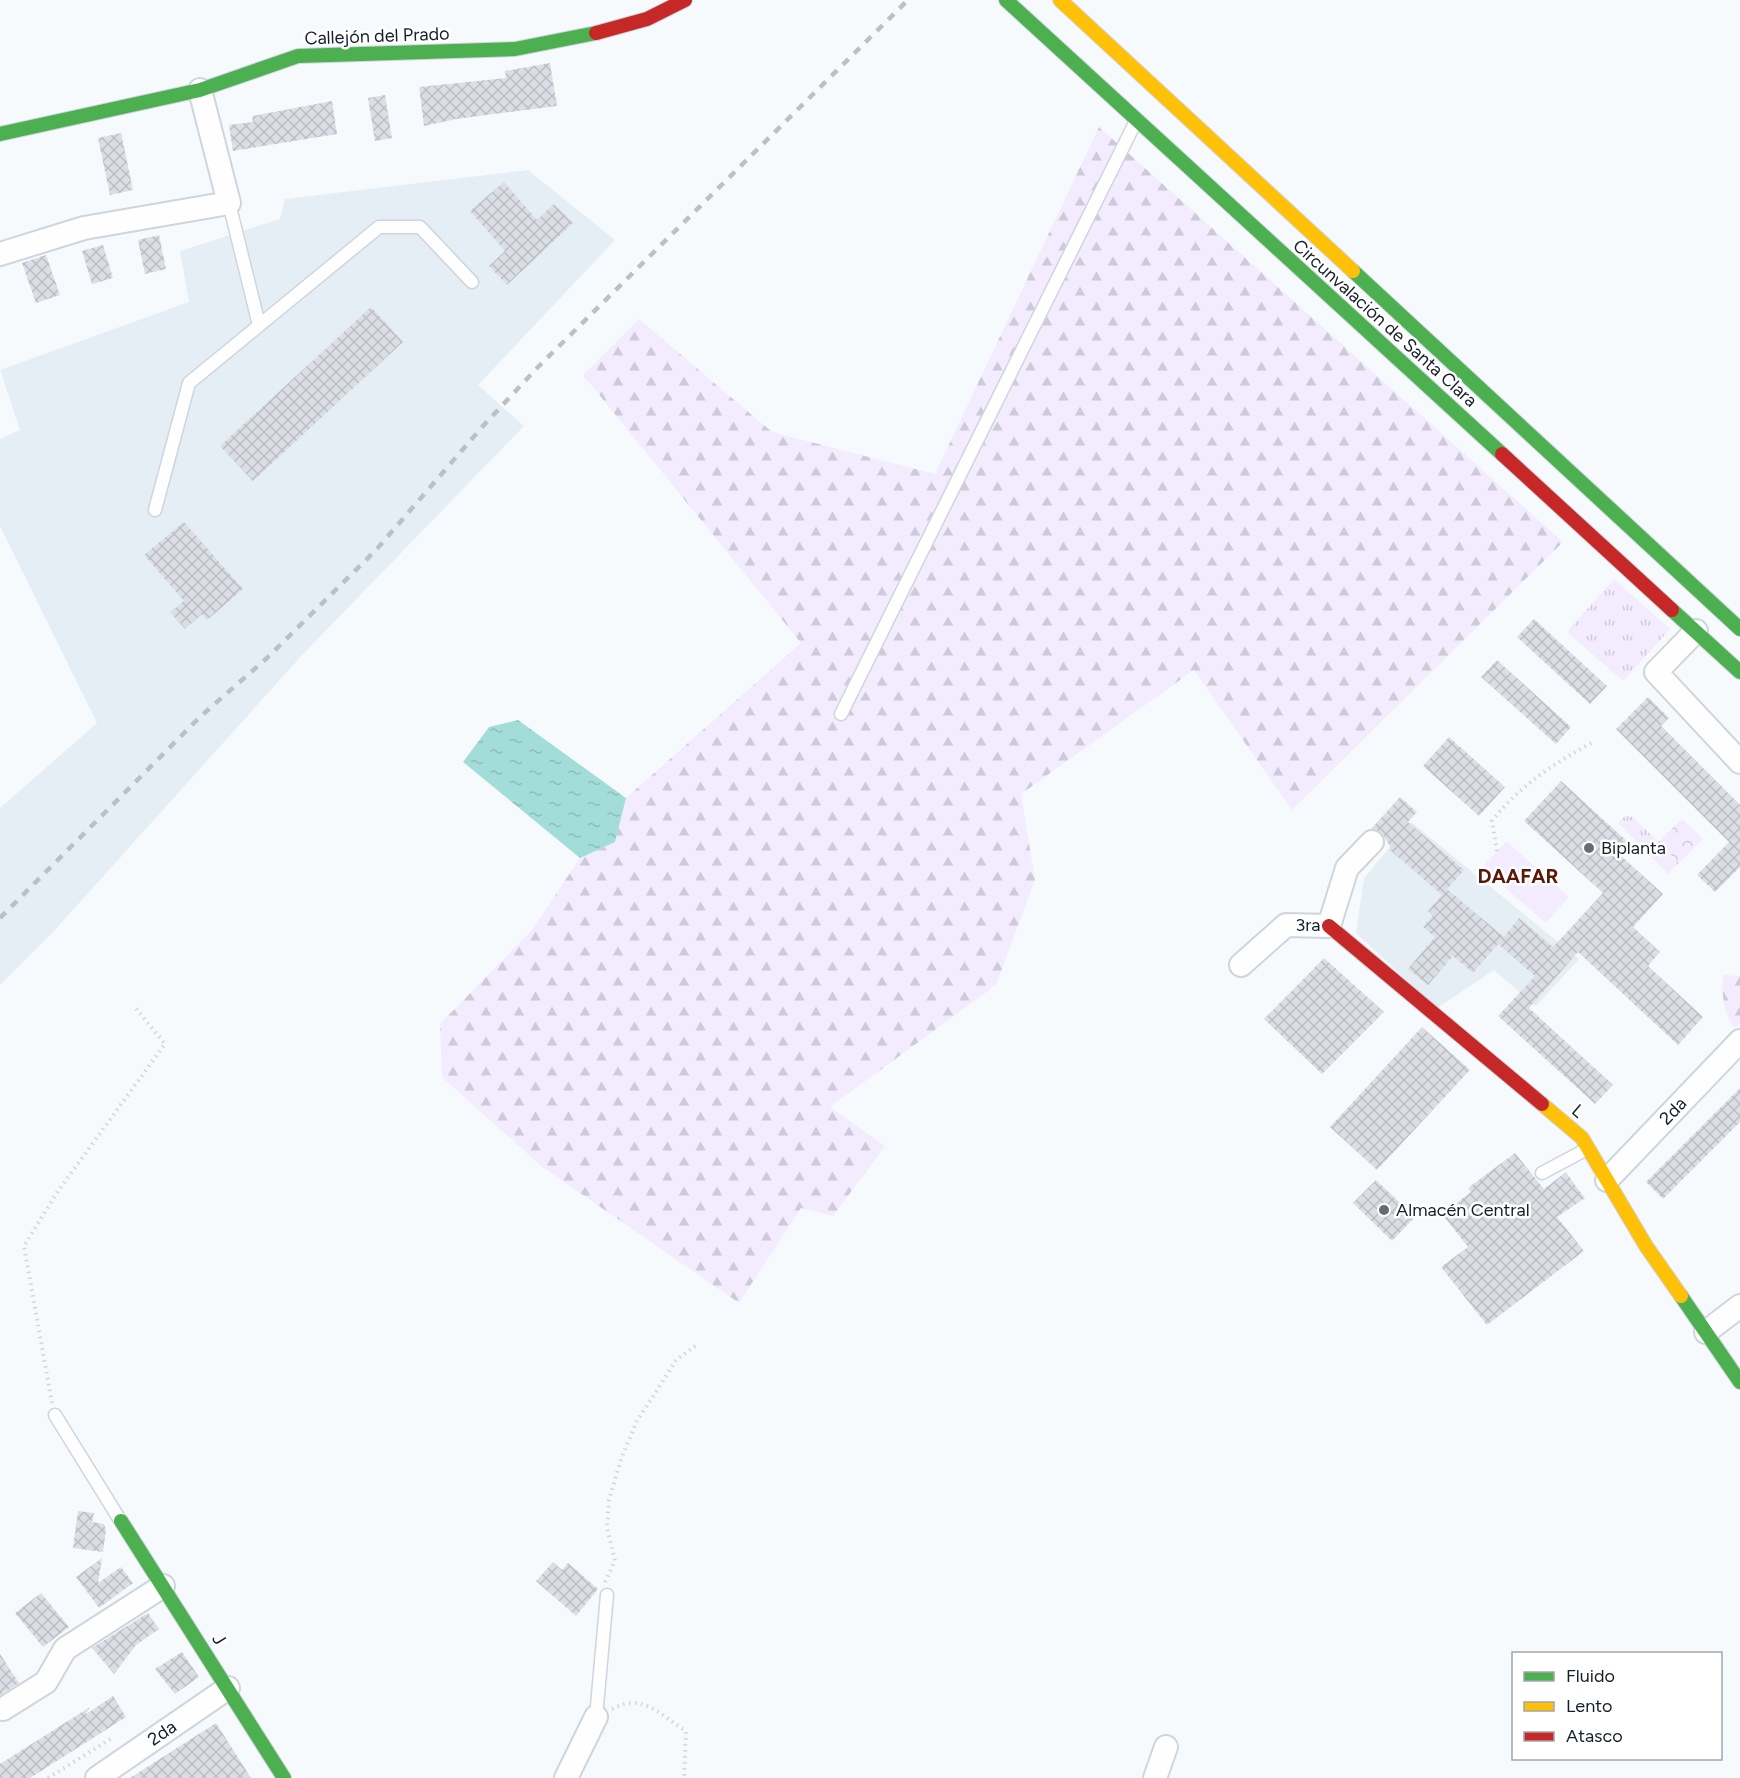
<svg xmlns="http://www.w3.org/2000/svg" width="1740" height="1778" viewBox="0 0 1740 1778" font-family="Figtree,sans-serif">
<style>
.built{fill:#e5edf5}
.grass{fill:url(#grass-tufts)}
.forest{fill:url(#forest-firs)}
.park{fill:url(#park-crowns)}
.garden{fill:#f2ecfe}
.water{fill:url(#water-ripples)}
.building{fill:url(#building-cross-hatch)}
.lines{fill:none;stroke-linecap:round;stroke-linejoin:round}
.lane-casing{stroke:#cfd5dc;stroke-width:15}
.street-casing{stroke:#cfd5dc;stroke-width:26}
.fast-casing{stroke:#cfd5dc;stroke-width:16}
.slow-casing{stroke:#cfd5dc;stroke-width:16}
.jam-casing{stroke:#cfd5dc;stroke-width:16}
.path{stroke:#d3d5d6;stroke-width:4;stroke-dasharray:1.5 4.5;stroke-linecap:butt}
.lane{stroke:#fefeff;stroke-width:12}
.street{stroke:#fefeff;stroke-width:22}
.fast{stroke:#4caf50;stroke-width:14}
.slow{stroke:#ffc107;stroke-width:14}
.jam{stroke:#c62828;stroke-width:14}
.rail{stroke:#bdbfc1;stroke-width:4.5;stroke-dasharray:8 8;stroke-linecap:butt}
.poi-dot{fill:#656c73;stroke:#fff;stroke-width:2}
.labels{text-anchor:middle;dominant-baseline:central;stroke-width:5;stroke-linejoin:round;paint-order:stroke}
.street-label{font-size:18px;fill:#161f28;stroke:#fff}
.poi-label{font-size:18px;fill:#161f28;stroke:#fff;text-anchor:start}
.neighbourhood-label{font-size:20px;font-weight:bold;fill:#5a1809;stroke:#fff}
</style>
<defs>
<pattern id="grass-tufts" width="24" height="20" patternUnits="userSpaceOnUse" patternTransform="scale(1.5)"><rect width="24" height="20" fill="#f2ecfe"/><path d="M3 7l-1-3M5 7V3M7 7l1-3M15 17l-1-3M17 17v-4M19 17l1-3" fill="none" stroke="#cfcada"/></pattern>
<pattern id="forest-firs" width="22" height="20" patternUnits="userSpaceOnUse" patternTransform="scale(1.5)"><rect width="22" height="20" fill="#f2ecfe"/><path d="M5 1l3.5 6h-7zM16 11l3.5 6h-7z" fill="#cfcada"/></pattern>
<pattern id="park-crowns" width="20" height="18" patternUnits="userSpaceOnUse" patternTransform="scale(1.5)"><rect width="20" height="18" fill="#f2ecfe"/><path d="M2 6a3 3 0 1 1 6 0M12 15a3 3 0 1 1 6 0" fill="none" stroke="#cfcada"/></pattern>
<pattern id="water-ripples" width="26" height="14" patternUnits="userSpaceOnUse" patternTransform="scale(1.5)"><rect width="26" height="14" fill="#a3ddd9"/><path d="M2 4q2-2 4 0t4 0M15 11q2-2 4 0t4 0" fill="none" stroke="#8cbdba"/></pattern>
<pattern id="building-cross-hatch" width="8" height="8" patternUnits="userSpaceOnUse" patternTransform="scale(1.5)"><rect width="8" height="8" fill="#dcdee5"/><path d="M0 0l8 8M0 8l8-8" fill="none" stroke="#bcbec4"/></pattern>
</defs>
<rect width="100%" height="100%" fill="#f7fafd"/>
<g class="built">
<polygon points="528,170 615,240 478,385 524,426 304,653 54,931 0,985 0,808 97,723 0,526 0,439 20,430 0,370 189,302 180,251 280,219 285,199"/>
<polygon points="1411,822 1579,959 1536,1006 1494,970 1437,1008 1356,933 1364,878"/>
</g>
<g class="grass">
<polygon points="1614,579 1670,629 1623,681 1567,632"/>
<polygon points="1625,816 1633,817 1679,863 1668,874 1618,823"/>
</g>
<g class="forest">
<polygon points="1099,127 1563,542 1292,810 1194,670 1021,794 1035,880 996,985 830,1107 885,1146 833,1216 801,1208 739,1303 541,1166 442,1077 440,1024 532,930 580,858 615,842 626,798 801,643 583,375 639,319 772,432 935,474"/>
<path d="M1724 975 1740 976V1024L1735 1027C1724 1019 1720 986 1724 975Z"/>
</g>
<polygon class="park" points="1682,819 1703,839 1679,863 1658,842"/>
<polygon class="garden" points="1506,841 1569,897 1546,923 1482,868"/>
<polygon class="water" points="518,720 626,798 615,842 580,858 463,762 489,727"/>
<g class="building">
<polygon points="550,63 557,106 456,119 424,126 419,87 506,78 505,71"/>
<polygon points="385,95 392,138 375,141 368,98"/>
<polygon points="332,101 337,134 233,151 229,125 253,122 252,116"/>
<polygon points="121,133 133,190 110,195 98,138"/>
<polygon points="504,182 537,220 554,204 573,223 507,285 489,266 505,251 470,211"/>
<polygon points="159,235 166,269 145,274 138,240"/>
<polygon points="103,245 113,278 92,284 82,251"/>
<polygon points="46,255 60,295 36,303 22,263"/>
<polygon points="371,307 403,342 253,481 220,446"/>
<polygon points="184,522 243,589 207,620 202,614 185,629 170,612 184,601 144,555"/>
<polygon points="1534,619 1607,686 1590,704 1517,637"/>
<polygon points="1497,660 1571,727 1556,744 1481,677"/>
<polygon points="1648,697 1669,718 1661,726 1740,805 1740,867 1715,892 1697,875 1729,842 1616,729"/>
<polygon points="1449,737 1505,787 1479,816 1423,766"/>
<polygon points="1561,781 1629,843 1619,854 1663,894 1633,927 1660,952 1648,966 1703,1017 1678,1045 1578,952 1529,1008 1613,1085 1595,1104 1498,1016 1535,976 1498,944 1519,918 1553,947 1603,893 1524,821"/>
<polygon points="1400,797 1417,812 1408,822 1464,870 1447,889 1504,937 1473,973 1453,956 1428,985 1408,969 1435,937 1423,927 1433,916 1428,911 1442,895 1390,850 1391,848 1381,832 1371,829"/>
<polygon points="1324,958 1384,1012 1322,1074 1264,1019"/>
<polygon points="1422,1027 1470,1070 1377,1170 1330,1127"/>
<polygon points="1740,1088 1740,1122 1663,1199 1646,1182"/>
<polygon points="1515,1153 1544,1189 1566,1172 1577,1188 1585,1198 1557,1217 1584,1251 1487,1325 1441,1267 1468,1247 1442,1214 1471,1192 1468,1188"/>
<polygon points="1376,1180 1415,1217 1392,1241 1353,1203"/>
<polygon points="78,1511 94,1513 92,1522 104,1524 106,1530 103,1552 73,1548"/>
<polygon points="102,1558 98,1583 121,1567 133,1583 99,1608 76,1577"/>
<polygon points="553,1562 562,1570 568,1563 598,1589 576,1616 536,1581"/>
<polygon points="41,1593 69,1627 43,1647 15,1613"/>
<polygon points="148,1613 159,1629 136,1645 114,1674 92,1648"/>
<polygon points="182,1652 199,1677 175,1694 155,1669"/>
<polygon points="0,1654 19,1683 0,1695"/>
<polygon points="113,1696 126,1717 30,1778 0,1778 0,1764 90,1707 85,1715"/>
<polygon points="216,1723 251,1778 130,1778"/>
</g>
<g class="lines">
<g class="lane-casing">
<g id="lane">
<polyline points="229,203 259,325"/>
<polyline points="155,510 189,383 379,227 420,227 472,282"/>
<polyline points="841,714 1136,121"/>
<polyline points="1542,1173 1587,1149"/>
<polyline points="55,1415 120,1520"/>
<polyline points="596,1717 607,1595"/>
</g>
</g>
<g class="street-casing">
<g id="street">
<polyline points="0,254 84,228 229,203 200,90"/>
<polyline points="1696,631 1656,672 1740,762"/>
<polyline points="1241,965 1286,925 1329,926 1347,868 1372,842"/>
<polyline points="1607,1180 1740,1041"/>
<polyline points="1706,1332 1740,1306"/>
<polyline points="3,1709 46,1682 65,1649 163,1586"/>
<polyline points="97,1778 228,1688"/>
<polyline points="566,1778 596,1717"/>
<polyline points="1155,1778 1166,1747"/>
</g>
</g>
<g class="fast-casing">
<g id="fast">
<polyline points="1006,0 1502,454"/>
<polyline points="0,134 200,90 298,56 515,49 596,33"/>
<polyline points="1353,271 1740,629"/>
<polyline points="1672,610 1740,672"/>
<polyline points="1681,1296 1740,1382"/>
<polyline points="121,1521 284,1778"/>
</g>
</g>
<g class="slow-casing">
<g id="slow">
<polyline points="1060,0 1353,271"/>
<polyline points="1542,1104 1582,1138 1646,1246 1681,1296"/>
</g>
</g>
<g class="jam-casing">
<g id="jam">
<polyline points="596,33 647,19 685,0"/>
<polyline points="1502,454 1672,610"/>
<polyline points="1329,926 1542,1104"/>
</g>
</g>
<g class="path">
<path d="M1497 851 1492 821C1520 785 1556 762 1595 741"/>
<polyline points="52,1403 24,1246 58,1191 165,1044 134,1006"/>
<polyline points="605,1582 615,1561 607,1528 609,1500 621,1459 637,1421 661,1384 676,1360 698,1344"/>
<path d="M612 1709C643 1692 660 1715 686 1731L684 1778"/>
<polyline points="48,1778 112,1738"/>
</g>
<use href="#lane" class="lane"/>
<use href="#street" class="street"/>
<use href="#fast" class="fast"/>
<use href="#slow" class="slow"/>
<use href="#jam" class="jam"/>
<polyline class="rail" points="0,918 201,716 267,658 376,550 483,426 538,367 908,0"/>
</g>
<g class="poi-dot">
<circle cx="1589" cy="848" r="6"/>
<circle cx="1384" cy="1210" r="6"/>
</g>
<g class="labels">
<g class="street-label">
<text transform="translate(377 36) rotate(-2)">Callejón del Prado</text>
<text transform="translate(1385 323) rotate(42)">Circunvalación de Santa Clara</text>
<text x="1308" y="925">3ra</text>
<text transform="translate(1578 1111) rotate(40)">L</text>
<text transform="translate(1673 1111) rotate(-46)">2da</text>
<text transform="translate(219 1639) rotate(57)">J</text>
<text transform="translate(162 1733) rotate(-35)">2da</text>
</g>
<g class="poi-label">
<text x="1601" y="848">Biplanta</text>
<text x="1396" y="1210">Almacén Central</text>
</g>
<g class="neighbourhood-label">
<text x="1518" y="876">DAAFAR</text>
</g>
</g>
<rect x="1512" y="1652" width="210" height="108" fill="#ffffff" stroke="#a2a5a9" stroke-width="1.5"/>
<rect x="1524" y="1672" width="30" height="9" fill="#4caf50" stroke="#a2a5a9" stroke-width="1.5"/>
<text x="1566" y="1682" font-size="18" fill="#161f28">Fluido</text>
<rect x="1524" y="1702" width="30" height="9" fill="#ffc107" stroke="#a2a5a9" stroke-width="1.5"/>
<text x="1566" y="1712" font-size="18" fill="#161f28">Lento</text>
<rect x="1524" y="1732" width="30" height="9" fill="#c62828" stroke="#a2a5a9" stroke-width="1.5"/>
<text x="1566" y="1742" font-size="18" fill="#161f28">Atasco</text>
</svg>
